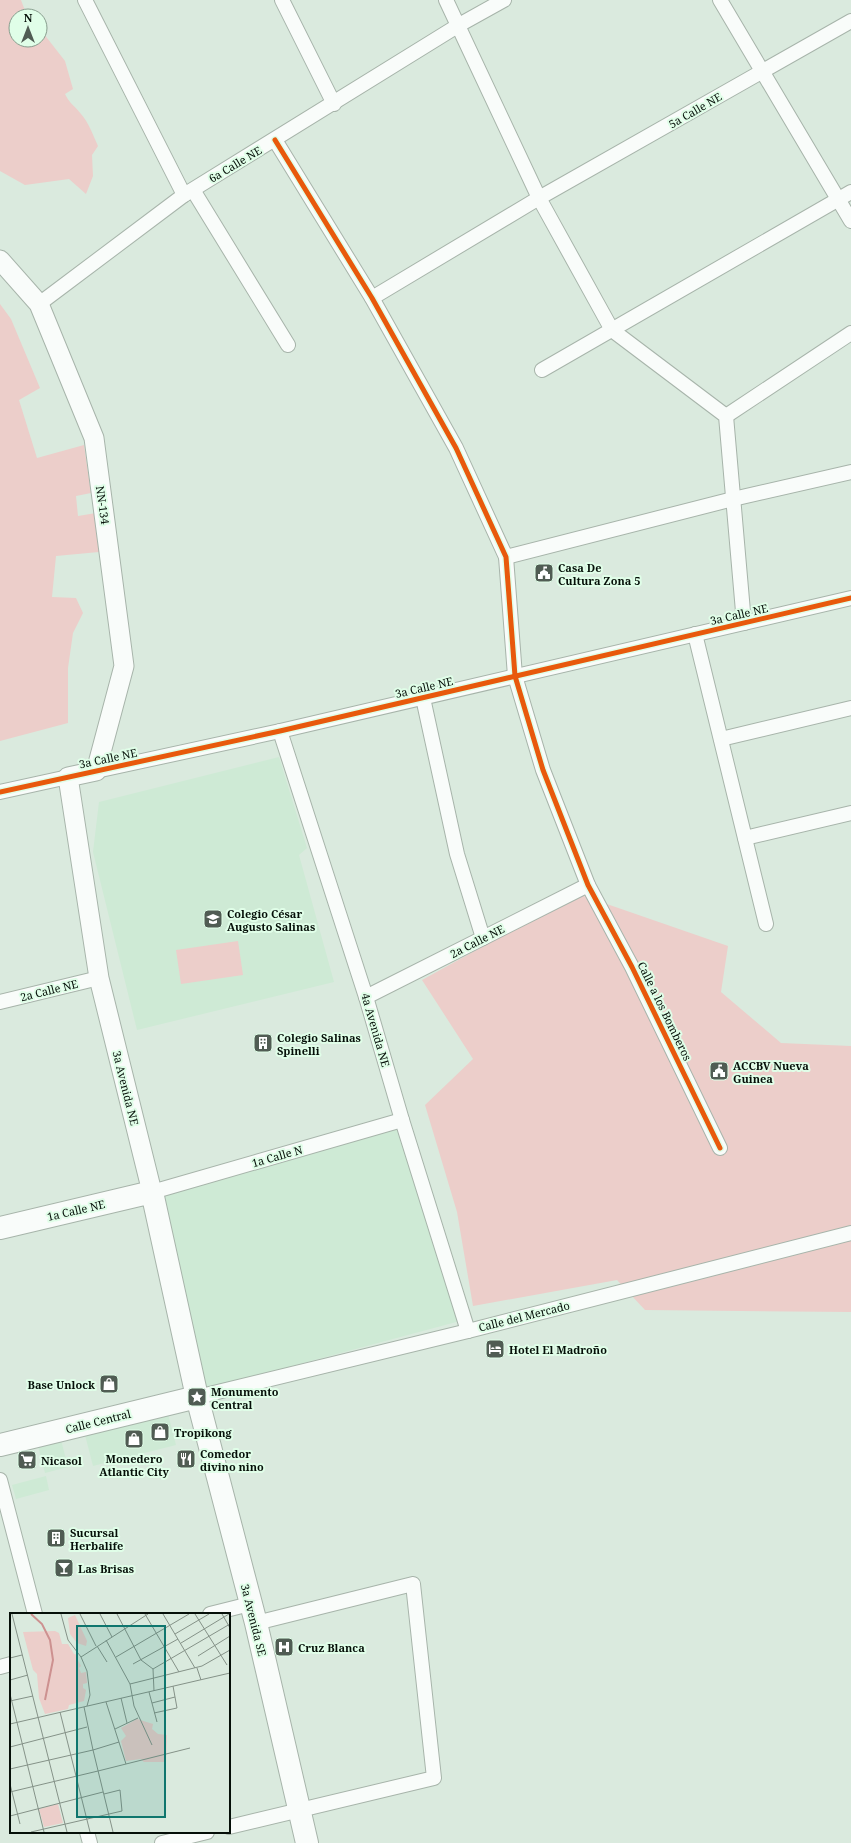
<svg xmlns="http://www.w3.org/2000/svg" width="851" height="1843" viewBox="0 0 851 1843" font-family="'Noto Serif',serif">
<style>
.built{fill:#ceead5}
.green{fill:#ecceca}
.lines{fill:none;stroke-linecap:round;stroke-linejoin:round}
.street-casing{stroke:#a7b4aa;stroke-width:16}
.secondary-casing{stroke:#a7b4aa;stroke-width:21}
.highway-casing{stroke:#a7b4aa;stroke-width:24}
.street{stroke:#f9fcfa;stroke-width:14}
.secondary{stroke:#f9fcfa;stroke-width:19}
.highway{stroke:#f9fcfa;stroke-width:22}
.cycleway-casing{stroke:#e0fee8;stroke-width:8}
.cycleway{stroke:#e8590c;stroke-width:5}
.labels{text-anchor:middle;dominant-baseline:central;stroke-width:4;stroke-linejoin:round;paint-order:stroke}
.street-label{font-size:11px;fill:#050f08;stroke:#e0fee8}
.poi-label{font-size:11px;font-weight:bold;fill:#050f08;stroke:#e0fee8;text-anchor:start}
.inset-river{fill:none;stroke:#cd9190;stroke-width:2}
.inset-road{fill:none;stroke:#859288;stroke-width:1}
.view{fill:#0f766e;fill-opacity:0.15;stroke:#0f766e;stroke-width:2}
.inset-edge{fill:none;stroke:#050f08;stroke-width:2}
</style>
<rect width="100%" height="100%" fill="#daeade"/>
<g class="built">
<polygon points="279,757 307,848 299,855 334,982 137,1030 93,852 99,802"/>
<polygon points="401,1122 460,1321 199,1391 152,1192"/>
<polygon points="168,1414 176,1445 93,1466 85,1435"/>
<polygon points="61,1440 68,1467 45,1473 38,1446"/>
<polygon points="46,1476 49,1490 16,1499 12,1485"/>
</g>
<g class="green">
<path d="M0 0H21L24 8 30 16H16V40H40V29L65 61 73 89 65 94C69 103 75 106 81 114 89 123 93 135 98 146L92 155 93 176 86 194 69 179 25 185 0 171Z"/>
<polygon points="0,304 11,319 40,388 19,400 37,458 84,445 91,493 76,496 78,516 96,513 99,552 56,556 52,597 76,598 83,613 73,633 68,668 68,723 0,741"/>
<polygon points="578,894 728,946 721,992 781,1043 851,1046 851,1312 645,1310 617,1280 473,1306 457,1212 425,1105 473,1059 422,980"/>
<polygon points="238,941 243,975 181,984 176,950"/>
</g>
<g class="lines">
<g class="street-casing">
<g id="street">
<polyline points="85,0 184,195"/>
<polyline points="282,0 334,104"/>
<polyline points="446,0 539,198 612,330 726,416 744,623"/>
<polyline points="720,0 851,221"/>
<polyline points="275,140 372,298 456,448 506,557 515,676 543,770 588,885 632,967 720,1148"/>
<polyline points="193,190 288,345"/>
<polyline points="372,298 539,198 851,21"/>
<polyline points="39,304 184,195 459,25 504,0"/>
<polyline points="542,370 851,192"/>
<polyline points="726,416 851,333"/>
<polyline points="506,557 733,499 851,472"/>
<polyline points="695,634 766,924"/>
<polyline points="423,698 457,854 483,938"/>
<polyline points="280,731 366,997 402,1120 468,1331"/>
<polyline points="721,739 851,708"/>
<polyline points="96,771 280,731 851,598"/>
<polyline points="0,792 68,777"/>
<polyline points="745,838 851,813"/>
<polyline points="366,997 588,885"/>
<polyline points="0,1002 99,978"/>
<polyline points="152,1192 402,1120"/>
<polyline points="197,1397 468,1331 851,1233"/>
<polyline points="0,1480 35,1614"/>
<polyline points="210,1614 250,1604"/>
<polyline points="0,1667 11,1664"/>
<polyline points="229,1827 434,1778 413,1584 256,1623"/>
<polyline points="87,1832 90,1843"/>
<polyline points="162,1843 207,1832"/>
</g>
</g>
<g class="secondary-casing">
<polyline id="secondary" points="0,260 39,304 94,438 124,666 96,771 68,777 99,978 152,1192"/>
</g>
<g class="highway-casing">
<g id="highway">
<polyline points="0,1228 152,1192 197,1397 256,1623 307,1843"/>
<polyline points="0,1445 197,1397"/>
</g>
</g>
<use href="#street" class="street"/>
<use href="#secondary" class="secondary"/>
<use href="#highway" class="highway"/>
<g class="cycleway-casing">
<g id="cycleway">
<polyline points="275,140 372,298 456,448 506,557 515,676 543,770 588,885 632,967 720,1148"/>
<polyline points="0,792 280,731 851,598"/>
</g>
</g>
<use href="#cycleway" class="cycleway"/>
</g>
<defs>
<g id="civic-square" transform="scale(1)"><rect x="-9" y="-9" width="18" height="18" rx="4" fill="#505c53" stroke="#e0fee8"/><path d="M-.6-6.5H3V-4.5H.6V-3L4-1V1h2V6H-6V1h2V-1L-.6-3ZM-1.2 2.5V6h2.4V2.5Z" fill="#fff"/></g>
<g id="school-square" transform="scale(1)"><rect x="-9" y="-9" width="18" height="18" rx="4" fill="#505c53" stroke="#e0fee8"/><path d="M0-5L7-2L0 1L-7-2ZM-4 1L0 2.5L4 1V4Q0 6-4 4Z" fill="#fff"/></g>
<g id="building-square" transform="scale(1)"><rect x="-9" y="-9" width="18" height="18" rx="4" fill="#505c53" stroke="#e0fee8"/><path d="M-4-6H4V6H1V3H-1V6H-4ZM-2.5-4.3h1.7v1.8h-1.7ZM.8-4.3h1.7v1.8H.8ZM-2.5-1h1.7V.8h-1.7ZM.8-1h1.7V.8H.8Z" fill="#fff"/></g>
<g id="hotel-square" transform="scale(1)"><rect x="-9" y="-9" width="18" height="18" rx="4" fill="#505c53" stroke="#e0fee8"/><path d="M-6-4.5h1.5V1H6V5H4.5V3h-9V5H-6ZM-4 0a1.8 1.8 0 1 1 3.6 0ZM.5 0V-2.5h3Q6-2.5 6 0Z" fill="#fff"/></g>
<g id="shop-square" transform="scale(1)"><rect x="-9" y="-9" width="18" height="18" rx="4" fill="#505c53" stroke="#e0fee8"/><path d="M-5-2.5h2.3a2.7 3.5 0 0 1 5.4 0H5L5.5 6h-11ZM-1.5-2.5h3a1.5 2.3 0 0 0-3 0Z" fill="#fff"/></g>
<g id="sight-square" transform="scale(1)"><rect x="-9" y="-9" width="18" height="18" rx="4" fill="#505c53" stroke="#e0fee8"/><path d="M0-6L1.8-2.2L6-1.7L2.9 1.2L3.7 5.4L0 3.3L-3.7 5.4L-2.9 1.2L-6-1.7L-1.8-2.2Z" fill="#fff"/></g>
<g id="restaurant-square" transform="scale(1)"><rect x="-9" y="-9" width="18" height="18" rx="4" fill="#505c53" stroke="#e0fee8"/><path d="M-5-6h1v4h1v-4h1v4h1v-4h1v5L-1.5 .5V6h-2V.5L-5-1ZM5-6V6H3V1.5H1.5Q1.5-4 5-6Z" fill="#fff"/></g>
<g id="supermarket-square" transform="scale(1)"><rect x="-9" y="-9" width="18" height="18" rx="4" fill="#505c53" stroke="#e0fee8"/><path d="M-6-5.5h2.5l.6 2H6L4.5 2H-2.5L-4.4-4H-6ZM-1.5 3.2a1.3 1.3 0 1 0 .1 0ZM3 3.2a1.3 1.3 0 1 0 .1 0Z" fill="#fff"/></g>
<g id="bar-square" transform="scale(1)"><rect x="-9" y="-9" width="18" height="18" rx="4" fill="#505c53" stroke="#e0fee8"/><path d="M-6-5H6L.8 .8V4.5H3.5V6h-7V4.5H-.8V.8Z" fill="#fff"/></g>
<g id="hospital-square" transform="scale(1)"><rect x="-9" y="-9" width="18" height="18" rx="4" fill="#505c53" stroke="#e0fee8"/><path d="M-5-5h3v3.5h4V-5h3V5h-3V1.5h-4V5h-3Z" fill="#fff"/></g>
</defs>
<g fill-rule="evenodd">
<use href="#civic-square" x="544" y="573"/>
<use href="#school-square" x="213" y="919"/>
<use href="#building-square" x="263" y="1043"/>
<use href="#civic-square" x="719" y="1071"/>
<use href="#hotel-square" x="495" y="1349"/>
<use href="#shop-square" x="109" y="1384"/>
<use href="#sight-square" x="197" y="1397"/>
<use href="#shop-square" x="160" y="1432"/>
<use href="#shop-square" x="134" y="1439"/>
<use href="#restaurant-square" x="186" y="1459"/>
<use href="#supermarket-square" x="27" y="1460"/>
<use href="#building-square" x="56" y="1538"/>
<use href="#bar-square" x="64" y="1568"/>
<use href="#hospital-square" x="284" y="1647"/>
</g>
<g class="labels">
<g class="street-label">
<text transform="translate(695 110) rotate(-30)">5a Calle NE</text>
<text transform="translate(235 164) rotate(-31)">6a Calle NE</text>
<text transform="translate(103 505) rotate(82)">NN-134</text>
<text transform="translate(739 614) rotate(-13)">3a Calle NE</text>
<text transform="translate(424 687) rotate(-13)">3a Calle NE</text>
<text transform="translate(108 758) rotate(-12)">3a Calle NE</text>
<text transform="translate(477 941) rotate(-27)">2a Calle NE</text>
<text transform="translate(49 990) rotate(-14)">2a Calle NE</text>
<text transform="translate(665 1011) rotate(64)">Calle a los Bomberos</text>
<text transform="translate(376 1030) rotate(74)">4a Avenida NE</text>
<text transform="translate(126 1088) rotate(76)">3a Avenida NE</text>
<text transform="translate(277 1156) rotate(-16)">1a Calle N</text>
<text transform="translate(76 1210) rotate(-13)">1a Calle NE</text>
<text transform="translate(524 1316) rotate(-14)">Calle del Mercado</text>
<text transform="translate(98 1421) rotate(-14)">Calle Central</text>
<text transform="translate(254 1620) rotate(76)">3a Avenida SE</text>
</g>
<g class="poi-label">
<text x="558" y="567">Casa De<tspan x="558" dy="13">Cultura Zona 5</tspan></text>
<text x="227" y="913">Colegio César<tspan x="227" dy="13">Augusto Salinas</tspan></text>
<text x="277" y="1037">Colegio Salinas<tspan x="277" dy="13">Spinelli</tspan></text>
<text x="733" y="1065">ACCBV Nueva<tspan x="733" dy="13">Guinea</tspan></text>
<text x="509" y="1349">Hotel El Madroño</text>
<text x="95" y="1384" text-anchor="end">Base Unlock</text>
<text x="211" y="1391">Monumento<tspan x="211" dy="13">Central</tspan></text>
<text x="174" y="1432">Tropikong</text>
<text x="200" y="1453">Comedor<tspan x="200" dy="13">divino nino</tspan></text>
<text x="134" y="1458" text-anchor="middle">Monedero<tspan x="134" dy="13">Atlantic City</tspan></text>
<text x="41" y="1460">Nicasol</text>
<text x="70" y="1532">Sucursal<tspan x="70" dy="13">Herbalife</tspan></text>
<text x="78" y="1568">Las Brisas</text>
<text x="298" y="1647">Cruz Blanca</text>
</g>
</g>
<g transform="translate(10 1613)">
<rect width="220" height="220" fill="#daeade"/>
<path d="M65 2 77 28 76 33 67 30 60 21 58 5ZM45 18 49 20 52 31H58L64 41 68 42 66 43 71 53 69 55 71 60 76 59 77 70 73 71V75L76 77 74 88 59 92 58 96 35 101 29 85 27 61 23 57 13 19ZM127 106 143 111 142 116 148 121 157 122 156 149H134L131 146 116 148 111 128 116 123 111 115ZM48 191 53 210 34 214 29 196Z" fill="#ecceca"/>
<path class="inset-river" d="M21 1 32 11 40 27 43 47 35 87"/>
<path class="inset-road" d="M2 1 57 219M51 1 58 27 71 44 77 58 80 82 77 93M70 1 86 33M90 1 102 24M107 1 131 47 143 56 144 78M135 1 169 59M153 1 185 55M185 1 217 52M212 1 220 15M165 21 199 1M96 27 120 71 124 93 142 132M171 30 219 1M87 33 97 49M188 43 220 23M71 44 138 1M106 44 179 1M0 45 12 42M123 51 168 26M187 55 191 67M143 56 220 11M0 67 18 62M120 71 192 53 220 37M139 79 147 109M0 81 34 219M111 85 117 110M0 88 23 83M96 89 116 151M142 90 165 84M74 94 83 137 109 129M50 99 80 219M144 100 167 95 163 73M0 111 220 60M105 116 128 105M0 134 77 114M0 156 83 137 103 219M88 158 180 135M0 171 10 211M0 179 88 158M0 203 93 179M21 219 112 198 110 177 94 181"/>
<path class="view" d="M67 13H155V204H67Z"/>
<rect width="220" height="220" class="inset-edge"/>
</g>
<g transform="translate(28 28)"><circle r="19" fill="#e0fee8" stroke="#889e8e"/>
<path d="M0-3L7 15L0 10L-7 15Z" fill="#505c53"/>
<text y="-6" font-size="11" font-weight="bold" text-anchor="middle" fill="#050f08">N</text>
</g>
</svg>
